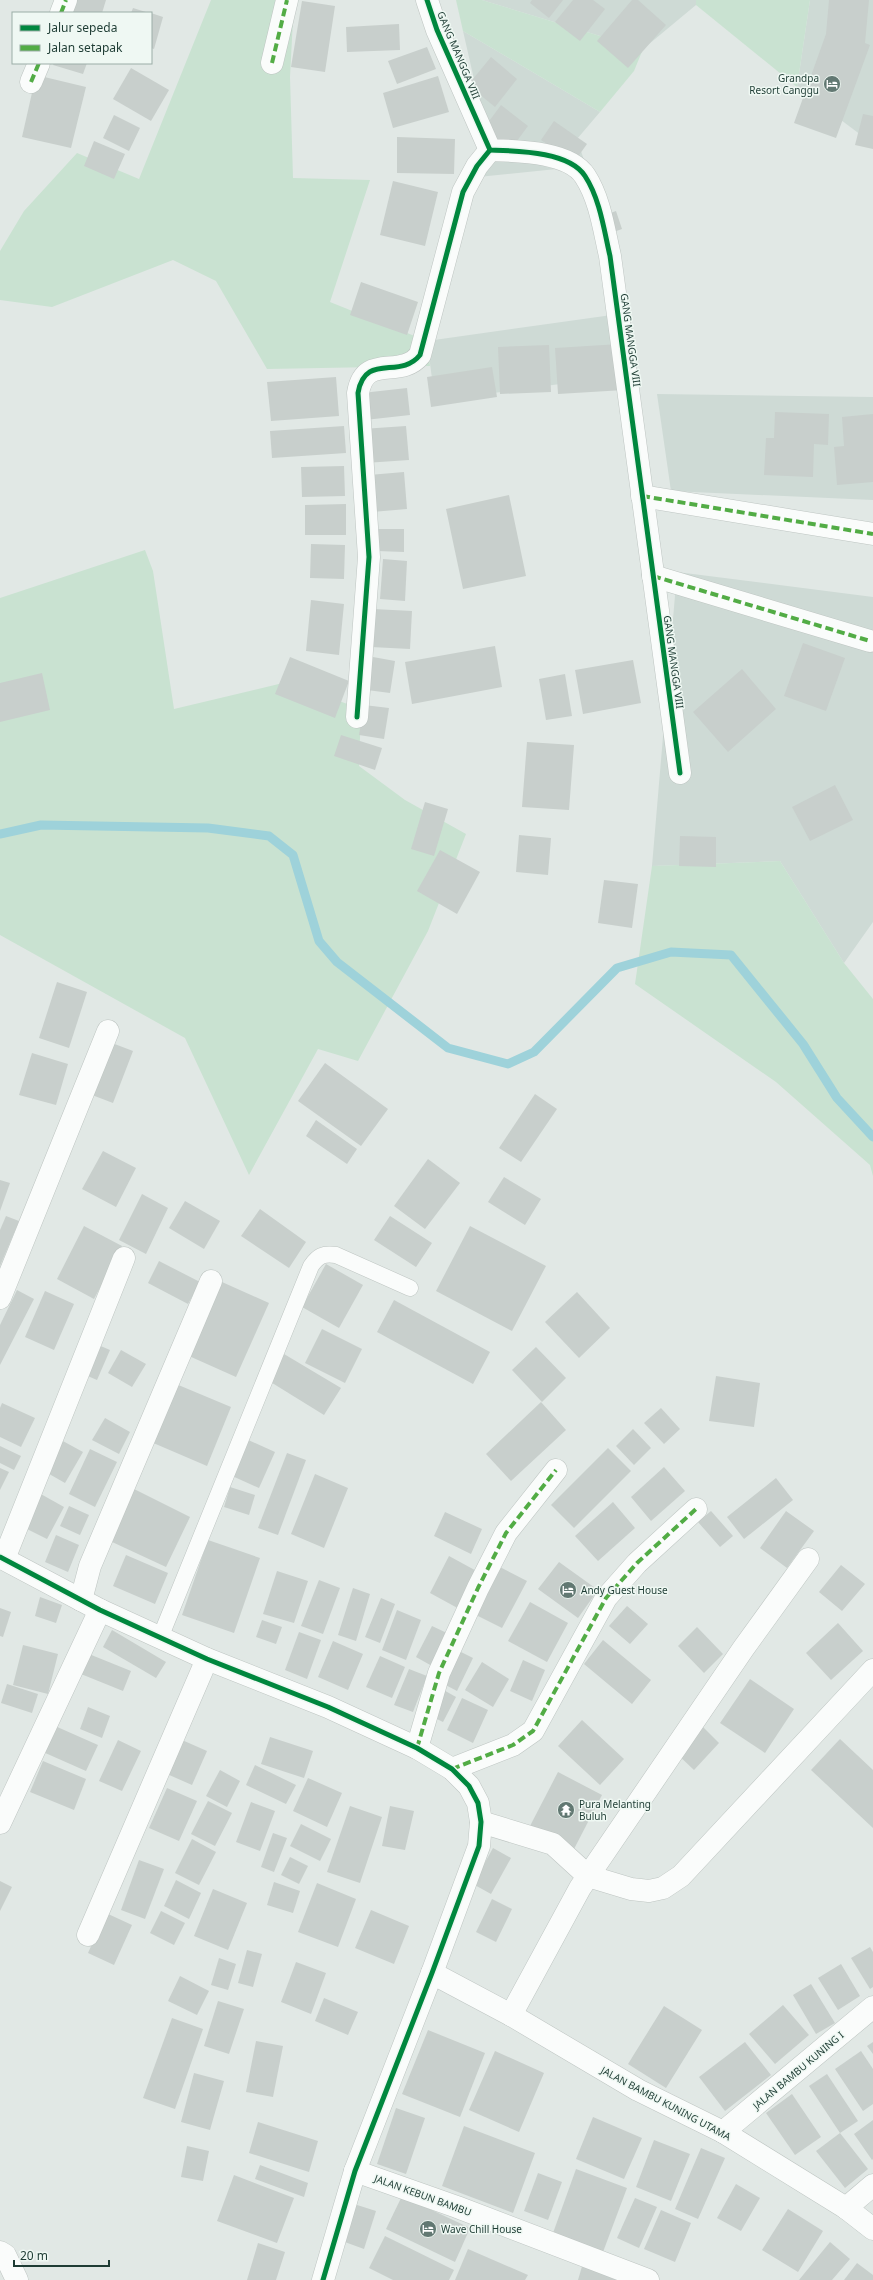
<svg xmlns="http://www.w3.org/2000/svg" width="873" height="2280" viewBox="0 0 873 2280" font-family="'Noto Sans',sans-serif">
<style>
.built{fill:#cedad5}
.green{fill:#c9e2d1}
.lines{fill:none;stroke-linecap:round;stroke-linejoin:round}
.stream{stroke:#9ed2da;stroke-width:9}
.building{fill:#c8cfcc}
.service-casing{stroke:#bec5c2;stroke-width:17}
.minor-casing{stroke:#bec5c2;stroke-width:23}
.service{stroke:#fafcfb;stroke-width:16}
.minor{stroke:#fafcfb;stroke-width:22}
.quiet{stroke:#52ac45;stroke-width:4;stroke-dasharray:8 4;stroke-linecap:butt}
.cycleway-casing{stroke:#eff8f3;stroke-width:8}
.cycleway{stroke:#00873e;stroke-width:5}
.labels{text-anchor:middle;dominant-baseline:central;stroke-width:3;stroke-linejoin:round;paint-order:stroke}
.street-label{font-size:10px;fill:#1e3c34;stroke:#eff8f3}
.poi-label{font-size:10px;fill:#1e3c34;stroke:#eff8f3;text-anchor:start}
</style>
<rect width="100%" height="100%" fill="#e1e8e5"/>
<g class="built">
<polygon points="482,0 696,0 696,5 643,49"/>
<polygon points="810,0 873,0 873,144 797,87"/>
<polygon points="463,31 600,112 577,139 586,166 478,177 492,158"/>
<polygon points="619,314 627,375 435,401 427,341"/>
<polygon points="657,394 873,397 873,500 671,491"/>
<polygon points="677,572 873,597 873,922 844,963 780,861 652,866"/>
</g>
<g class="green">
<polygon points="211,0 294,0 290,77 293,178 370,180 330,302 427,341 430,366 267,369 216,281 173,260 52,307 0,300 0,251 24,211 77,153 139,179"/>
<polygon points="456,0 482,0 643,49 634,71 600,112 463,31"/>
<polygon points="696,0 810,0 797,87 696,5"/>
<polygon points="145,550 153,571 174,709 287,682 361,709 359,766 405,800 466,834 428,931 358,1061 318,1049 249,1175 185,1038 0,935 0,598"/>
<polygon points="780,861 844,963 873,999 873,1176 870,1165 776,1082 635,984 652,866"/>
</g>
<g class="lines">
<polyline class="stream" points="0,834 41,825 208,828 269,836 293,855 319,941 337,962 448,1048 508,1064 534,1052 617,968 671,952 731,955 803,1044 837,1098 873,1137"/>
</g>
<g class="building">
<polygon points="73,0 106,0 102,13 69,13"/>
<polygon points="532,0 563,0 549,18 530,3"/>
<polygon points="573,0 593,0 605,9 580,41 555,22"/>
<polygon points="632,0 638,0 666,25 628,68 597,41"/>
<polygon points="829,0 869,0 865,43 870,45 836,138 794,123 826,34"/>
<polygon points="302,1 335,6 325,72 291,67"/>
<polygon points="133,8 149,13 131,13"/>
<polygon points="151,13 163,17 154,49 151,48"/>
<polygon points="399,24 400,50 347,52 346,27"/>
<polygon points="427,47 436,69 397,84 388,61"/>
<polygon points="491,57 517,79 495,107 468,85"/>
<polygon points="54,63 87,63 83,74 53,65"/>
<polygon points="131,68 169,90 151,121 113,99"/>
<polygon points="36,75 86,87 71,148 22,137"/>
<polygon points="438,76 449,112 393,128 383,93"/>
<polygon points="501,105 528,126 511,149 484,128"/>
<polygon points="863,114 873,116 873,149 855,145"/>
<polygon points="114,115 140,128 129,151 103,138"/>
<polygon points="554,121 587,144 574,162 541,140"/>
<polygon points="397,137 455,139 454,174 397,173"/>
<polygon points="94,141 125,154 114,179 84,166"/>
<polygon points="393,181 438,192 425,246 380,235"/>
<polygon points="616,211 622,229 608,234 602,216"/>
<polygon points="361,282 418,302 407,335 350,315"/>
<polygon points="620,344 624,390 558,394 555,348"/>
<polygon points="549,345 551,392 500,394 498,347"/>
<polygon points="492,367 497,397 431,407 427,377"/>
<polygon points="336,377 339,416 271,421 267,382"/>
<polygon points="407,388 410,415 365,420 362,393"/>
<polygon points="775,412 829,414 828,445 814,444 813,477 764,475 766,438 774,438"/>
<polygon points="873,414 873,482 837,485 834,447 844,446 842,417"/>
<polygon points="344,426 346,453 272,458 270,431"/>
<polygon points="406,426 409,460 365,463 362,429"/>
<polygon points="344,466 345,496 302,497 301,467"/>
<polygon points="404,472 407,509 372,512 369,475"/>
<polygon points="509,495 526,576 463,589 446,509"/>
<polygon points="346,504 346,535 305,535 305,505"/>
<polygon points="377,529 404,529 404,552 377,551"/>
<polygon points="311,544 345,545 344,579 310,578"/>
<polygon points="383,559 407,561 405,601 380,599"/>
<polygon points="311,600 344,604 339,655 306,651"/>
<polygon points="373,609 412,611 410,649 371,647"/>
<polygon points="803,643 845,658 826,711 784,696"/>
<polygon points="495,646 502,687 412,704 405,662"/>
<polygon points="290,657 349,681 335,718 275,694"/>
<polygon points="373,657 395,661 390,693 367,690"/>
<polygon points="633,660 641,703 583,714 575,670"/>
<polygon points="742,669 776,709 728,752 693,712"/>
<polygon points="42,673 50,710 0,722 0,683"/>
<polygon points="565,674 572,716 546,720 539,679"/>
<polygon points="364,705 389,708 384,739 359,735"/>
<polygon points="341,735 382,748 375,770 334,756"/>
<polygon points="527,742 574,745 569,810 522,807"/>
<polygon points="835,785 853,820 810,841 792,807"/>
<polygon points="425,802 448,809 434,856 411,849"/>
<polygon points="519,835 551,838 548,875 516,872"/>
<polygon points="680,836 716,837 716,867 679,866"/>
<polygon points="440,850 480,872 457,914 417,891"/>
<polygon points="604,880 638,884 632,928 598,923"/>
<polygon points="57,982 87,992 69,1048 39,1038"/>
<polygon points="112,1043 133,1051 113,1103 92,1095"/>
<polygon points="32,1053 68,1064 56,1105 19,1095"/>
<polygon points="325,1063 388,1109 361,1146 298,1101"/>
<polygon points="535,1094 557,1109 521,1162 499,1148"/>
<polygon points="316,1120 357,1149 347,1164 306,1136"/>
<polygon points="103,1151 136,1168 116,1207 82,1189"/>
<polygon points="428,1159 460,1183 425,1229 394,1206"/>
<polygon points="504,1177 541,1199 525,1225 488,1202"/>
<polygon points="0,1180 10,1183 0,1211"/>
<polygon points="142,1194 168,1208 146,1254 119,1240"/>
<polygon points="185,1201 220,1221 204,1249 169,1228"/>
<polygon points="260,1209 306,1242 289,1268 241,1236"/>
<polygon points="6,1216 19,1221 0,1266 0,1230"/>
<polygon points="390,1216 432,1243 416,1267 374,1240"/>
<polygon points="84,1226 122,1246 94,1299 57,1279"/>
<polygon points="470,1226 546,1266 512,1331 436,1291"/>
<polygon points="159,1261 200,1282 188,1304 148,1283"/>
<polygon points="326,1264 363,1285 339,1328 302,1307"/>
<polygon points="222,1282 269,1303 236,1377 189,1356"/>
<polygon points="17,1290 34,1299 0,1365 0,1325"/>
<polygon points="45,1291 74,1304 54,1350 25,1337"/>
<polygon points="577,1292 610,1328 579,1358 545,1322"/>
<polygon points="394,1300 490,1352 473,1384 377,1332"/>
<polygon points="322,1329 362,1349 345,1383 305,1363"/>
<polygon points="96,1344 110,1350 97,1380 83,1374"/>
<polygon points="536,1347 566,1378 542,1402 512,1370"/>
<polygon points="121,1350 146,1364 132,1387 108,1373"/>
<polygon points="284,1354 341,1388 324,1415 269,1381"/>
<polygon points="716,1376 760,1383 754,1427 709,1421"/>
<polygon points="176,1384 231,1407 207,1466 151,1442"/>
<polygon points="541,1402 566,1430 511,1481 486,1454"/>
<polygon points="2,1403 35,1418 21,1447 0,1437 0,1408"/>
<polygon points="661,1408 680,1429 664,1444 644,1423"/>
<polygon points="105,1418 130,1432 119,1454 92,1440"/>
<polygon points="633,1429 651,1448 634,1465 616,1446"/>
<polygon points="246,1439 275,1452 259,1488 230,1475"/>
<polygon points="61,1440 83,1452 65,1483 44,1471"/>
<polygon points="0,1446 21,1456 14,1470 0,1463"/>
<polygon points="608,1448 631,1471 574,1528 551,1505"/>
<polygon points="90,1449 117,1462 95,1507 69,1494"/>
<polygon points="287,1453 306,1460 278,1535 258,1528"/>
<polygon points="664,1467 685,1491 651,1521 631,1497"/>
<polygon points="0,1468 9,1472 0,1490"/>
<polygon points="315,1474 348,1488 324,1548 291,1534"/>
<polygon points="776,1478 793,1500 744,1539 727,1517"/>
<polygon points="230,1487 255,1495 249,1515 224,1507"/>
<polygon points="134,1489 190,1517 166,1567 110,1541"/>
<polygon points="39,1493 64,1507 47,1539 21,1526"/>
<polygon points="613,1502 635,1528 598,1561 575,1536"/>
<polygon points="69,1506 89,1515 80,1535 60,1526"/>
<polygon points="711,1511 733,1536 720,1547 698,1522"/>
<polygon points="786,1511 814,1531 787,1568 760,1548"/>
<polygon points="445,1512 482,1529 471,1554 434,1536"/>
<polygon points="56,1535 79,1545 68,1572 45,1562"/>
<polygon points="208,1540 260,1558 234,1633 182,1615"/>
<polygon points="126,1555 168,1573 155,1604 113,1586"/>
<polygon points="449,1556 482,1574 463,1611 430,1593"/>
<polygon points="559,1562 598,1590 578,1618 538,1589"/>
<polygon points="841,1565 865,1584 842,1611 819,1592"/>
<polygon points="498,1566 527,1581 502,1628 474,1614"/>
<polygon points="277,1571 308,1581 294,1623 263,1614"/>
<polygon points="319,1580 340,1588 323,1634 301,1626"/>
<polygon points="353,1588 370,1594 356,1641 338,1635"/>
<polygon points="40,1597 62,1605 56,1623 35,1616"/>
<polygon points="381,1598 395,1604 380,1643 365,1637"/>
<polygon points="530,1602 568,1623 547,1662 508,1641"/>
<polygon points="627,1606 648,1624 630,1644 609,1626"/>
<polygon points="0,1608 11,1612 3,1637 0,1636"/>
<polygon points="397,1610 421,1620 406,1660 382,1650"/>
<polygon points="262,1620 282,1627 276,1644 256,1637"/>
<polygon points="838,1623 863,1651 831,1680 806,1653"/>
<polygon points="432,1626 449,1634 432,1666 416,1657"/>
<polygon points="697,1627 723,1654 704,1673 678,1646"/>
<polygon points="112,1630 166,1662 156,1678 103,1647"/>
<polygon points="299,1632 321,1640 307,1679 285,1670"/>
<polygon points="603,1640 651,1680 632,1704 584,1664"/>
<polygon points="333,1641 363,1654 348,1690 318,1677"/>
<polygon points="23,1645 58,1654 48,1694 13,1685"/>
<polygon points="455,1649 473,1658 457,1691 438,1681"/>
<polygon points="84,1652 131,1671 123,1691 76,1672"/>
<polygon points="380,1656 405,1667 392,1698 366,1687"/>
<polygon points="523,1660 545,1670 532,1701 510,1691"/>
<polygon points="482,1662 509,1679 493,1707 465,1690"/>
<polygon points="409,1669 427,1676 413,1712 394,1705"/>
<polygon points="750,1679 794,1709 765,1753 720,1723"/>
<polygon points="7,1684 38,1694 32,1713 1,1703"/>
<polygon points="440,1688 456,1697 443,1722 427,1714"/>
<polygon points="462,1698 488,1710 473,1743 447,1730"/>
<polygon points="88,1707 110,1716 102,1738 80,1729"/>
<polygon points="582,1720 624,1759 600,1785 558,1746"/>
<polygon points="700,1724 719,1743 694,1770 675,1752"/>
<polygon points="55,1726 98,1745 86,1771 43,1752"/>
<polygon points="270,1737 313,1751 304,1778 261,1764"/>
<polygon points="840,1739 873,1770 873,1828 811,1770"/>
<polygon points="118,1740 141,1751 122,1791 99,1781"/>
<polygon points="182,1740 207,1751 192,1785 167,1774"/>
<polygon points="43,1761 86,1779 74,1810 30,1792"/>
<polygon points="255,1765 296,1785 286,1804 246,1785"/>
<polygon points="220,1770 240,1781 227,1807 206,1796"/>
<polygon points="558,1772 602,1795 574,1849 530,1826"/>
<polygon points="308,1778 342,1793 327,1827 293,1811"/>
<polygon points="167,1788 197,1801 179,1841 149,1828"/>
<polygon points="208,1801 232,1813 215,1846 191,1834"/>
<polygon points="251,1802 275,1811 260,1851 236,1842"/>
<polygon points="350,1806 382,1817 360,1883 327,1872"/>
<polygon points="390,1806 414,1811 405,1850 382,1846"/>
<polygon points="301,1824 331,1839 320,1861 290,1846"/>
<polygon points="273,1833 287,1838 274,1872 261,1867"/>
<polygon points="192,1839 216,1852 199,1885 175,1873"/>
<polygon points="493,1848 511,1858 491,1894 473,1884"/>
<polygon points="290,1857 308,1866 299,1884 281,1875"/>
<polygon points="139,1860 164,1869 145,1919 121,1910"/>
<polygon points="176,1880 201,1893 189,1919 164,1906"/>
<polygon points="0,1881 12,1887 0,1911"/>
<polygon points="274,1882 300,1891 293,1913 267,1905"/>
<polygon points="317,1883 356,1899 338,1947 298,1932"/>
<polygon points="213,1889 247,1903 228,1950 194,1936"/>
<polygon points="492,1899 512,1909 496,1942 476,1932"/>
<polygon points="371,1910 409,1926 394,1964 355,1948"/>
<polygon points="161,1911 185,1923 174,1945 150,1933"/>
<polygon points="106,1913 132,1925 114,1965 88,1953"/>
<polygon points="870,1947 873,1952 873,1987 870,1989 851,1958"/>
<polygon points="247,1950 262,1954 253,1987 238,1983"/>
<polygon points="219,1958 236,1964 228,1990 211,1985"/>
<polygon points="296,1962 326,1973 311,2014 281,2002"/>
<polygon points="841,1964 860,1996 838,2010 818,1978"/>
<polygon points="180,1976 209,1991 197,2015 168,2001"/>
<polygon points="811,1984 835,2023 816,2034 793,1995"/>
<polygon points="324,1998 358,2012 348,2035 315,2021"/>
<polygon points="218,2001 244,2009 229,2054 204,2046"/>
<polygon points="783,2005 809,2035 775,2064 749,2034"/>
<polygon points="664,2006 702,2030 666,2088 628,2064"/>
<polygon points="172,2018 203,2029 175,2109 143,2098"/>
<polygon points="428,2030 485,2053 460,2117 402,2094"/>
<polygon points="256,2041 283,2046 273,2097 246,2092"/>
<polygon points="745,2042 771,2075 725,2111 699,2077"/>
<polygon points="873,2042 873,2054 867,2046"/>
<polygon points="495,2051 544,2073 519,2132 469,2110"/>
<polygon points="861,2051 873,2069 873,2104 863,2111 835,2069"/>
<polygon points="194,2073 224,2081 210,2130 181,2122"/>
<polygon points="827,2074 858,2121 840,2133 809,2086"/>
<polygon points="792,2094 821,2137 795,2155 766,2113"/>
<polygon points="396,2108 425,2118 406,2174 377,2164"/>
<polygon points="593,2117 642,2138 624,2179 576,2159"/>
<polygon points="873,2120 873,2159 872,2160 854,2134"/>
<polygon points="258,2122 318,2141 309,2172 249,2153"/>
<polygon points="464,2126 535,2153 513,2213 442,2186"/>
<polygon points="840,2133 868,2169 845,2188 816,2151"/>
<polygon points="654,2140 690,2154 671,2201 636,2187"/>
<polygon points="187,2146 209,2151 203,2181 181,2177"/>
<polygon points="701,2148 725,2158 698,2219 675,2209"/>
<polygon points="260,2165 308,2183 304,2197 255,2179"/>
<polygon points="576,2169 627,2188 603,2252 553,2233"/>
<polygon points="538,2173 562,2182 548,2220 524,2211"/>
<polygon points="234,2175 294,2198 277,2243 217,2221"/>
<polygon points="736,2184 760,2198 741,2231 717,2218"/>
<polygon points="402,2196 470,2228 455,2262 386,2229"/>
<polygon points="635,2198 657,2207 639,2248 617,2238"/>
<polygon points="354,2204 376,2211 364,2249 342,2241"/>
<polygon points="788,2209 823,2231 798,2272 762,2250"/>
<polygon points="661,2210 691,2223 675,2262 644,2249"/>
<polygon points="385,2236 454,2270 449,2280 393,2280 369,2268"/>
<polygon points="830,2242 850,2259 832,2280 799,2280"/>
<polygon points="258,2243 285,2252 276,2280 247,2280"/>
<polygon points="468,2249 528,2275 525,2280 455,2280"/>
<polygon points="583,2263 631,2280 578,2280"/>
<polygon points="857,2263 873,2275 873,2280 844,2280"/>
</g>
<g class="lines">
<g class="service-casing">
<path id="service" d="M160 1638 311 1266C318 1256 323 1253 336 1255L410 1288"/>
</g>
<g class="minor-casing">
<g id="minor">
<path d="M427 0 437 30 490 150C516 151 569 151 585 176 600 199 604 230 610 256L680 773"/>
<polyline points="61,13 66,0"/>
<polyline points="272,63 287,0"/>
<polyline points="31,82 39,63"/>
<polyline points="642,496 873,534"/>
<polyline points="653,576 870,641"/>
<path d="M357 717 369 557 358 393C365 352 400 380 420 355L463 192 477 166 490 150"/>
<polyline points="0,1298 108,1031"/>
<polyline points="0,1557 100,1610 207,1659 328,1707 417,1748 452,1769 469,1786 478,1803 481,1822 479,1846 432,1973 355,2171 323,2280"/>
<polyline points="4,1559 124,1258"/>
<polyline points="81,1600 90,1566 211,1281"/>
<polyline points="417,1748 439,1673 478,1588 506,1533 556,1470"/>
<polyline points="452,1769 513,1745 533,1731 606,1598 637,1563 696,1509"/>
<polyline points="481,1822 553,1844 588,1876 631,1889 649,1891 663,1888 681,1876 873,1670"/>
<polyline points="0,1823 100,1610"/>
<polyline points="88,1935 207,1659"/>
<polyline points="432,1973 511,2015 638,2090 723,2132 846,2208 873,2229"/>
<polyline points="511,2015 580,1888 743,1649 808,1559"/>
<polyline points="723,2132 873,2007"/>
<polyline points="355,2171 457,2207 648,2280"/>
<polyline points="846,2208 873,2185"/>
<polyline points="0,2252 5,2255 17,2280"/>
</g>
</g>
<use href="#service" class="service"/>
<use href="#minor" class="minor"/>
<g class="quiet">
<polyline points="61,13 66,0"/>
<polyline points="272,63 287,0"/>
<polyline points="31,82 39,63"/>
<polyline points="642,496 873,534"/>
<polyline points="653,576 870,641"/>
<polyline points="417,1748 439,1673 478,1588 506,1533 556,1470"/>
<polyline points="452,1769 513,1745 533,1731 606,1598 637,1563 696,1509"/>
</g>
<g class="cycleway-casing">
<g id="cycleway">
<path d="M427 0 437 30 490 150C516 151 569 151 585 176 600 199 604 230 610 256L680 773"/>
<path d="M357 717 369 557 358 393C365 352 400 380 420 355L463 192 477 166 490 150"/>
<polyline points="0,1557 100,1610 207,1659 328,1707 417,1748 452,1769 469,1786 478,1803 481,1822 479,1846 432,1973 355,2171 323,2280"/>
</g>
</g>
<use href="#cycleway" class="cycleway"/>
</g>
<defs>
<g id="hotel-disc" transform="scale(0.9)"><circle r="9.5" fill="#627872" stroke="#eff8f3"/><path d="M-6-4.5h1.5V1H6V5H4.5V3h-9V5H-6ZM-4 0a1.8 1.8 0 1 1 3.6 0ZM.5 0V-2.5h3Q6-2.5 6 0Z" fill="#fff"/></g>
<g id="temple-disc" transform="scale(0.9)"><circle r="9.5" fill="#627872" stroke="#eff8f3"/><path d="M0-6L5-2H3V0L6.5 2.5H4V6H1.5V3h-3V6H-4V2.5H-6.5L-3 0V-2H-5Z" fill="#fff"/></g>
</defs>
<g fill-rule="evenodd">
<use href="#hotel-disc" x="832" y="84"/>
<use href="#hotel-disc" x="568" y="1590"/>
<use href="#temple-disc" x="566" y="1810"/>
<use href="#hotel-disc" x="428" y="2229"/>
</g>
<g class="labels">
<g class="street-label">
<text transform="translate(459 55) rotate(67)">GANG MANGGA VIII</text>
<text transform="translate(631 340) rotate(82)">GANG MANGGA VIII</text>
<text transform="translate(674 662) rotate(82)">GANG MANGGA VIII</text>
<text transform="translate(798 2070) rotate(-40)">JALAN BAMBU KUNING I</text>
<text transform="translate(666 2103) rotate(28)">JALAN BAMBU KUNING UTAMA</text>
<text transform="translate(423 2195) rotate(20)">JALAN KEBUN BAMBU</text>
</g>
<g class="poi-label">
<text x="819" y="78" text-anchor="end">Grandpa<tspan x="819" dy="12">Resort Canggu</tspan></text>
<text x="581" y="1590">Andy Guest House</text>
<text x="579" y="1804">Pura Melanting<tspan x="579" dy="12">Buluh</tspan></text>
<text x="441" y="2229">Wave Chill House</text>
</g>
</g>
<rect x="12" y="12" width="140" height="52" fill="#eff8f3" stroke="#9bada7"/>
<rect x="20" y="25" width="20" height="6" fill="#00873e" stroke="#9bada7"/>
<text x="48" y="32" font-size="12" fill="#1e3c34">Jalur sepeda</text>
<rect x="20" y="45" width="20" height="6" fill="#52ac45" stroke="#9bada7"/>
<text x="48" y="52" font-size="12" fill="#1e3c34">Jalan setapak</text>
<path d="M14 2260v6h95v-6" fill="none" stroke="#1e3c34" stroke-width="2"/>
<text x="20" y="2260" font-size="12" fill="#1e3c34" stroke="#eff8f3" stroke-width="3" paint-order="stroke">20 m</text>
</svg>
